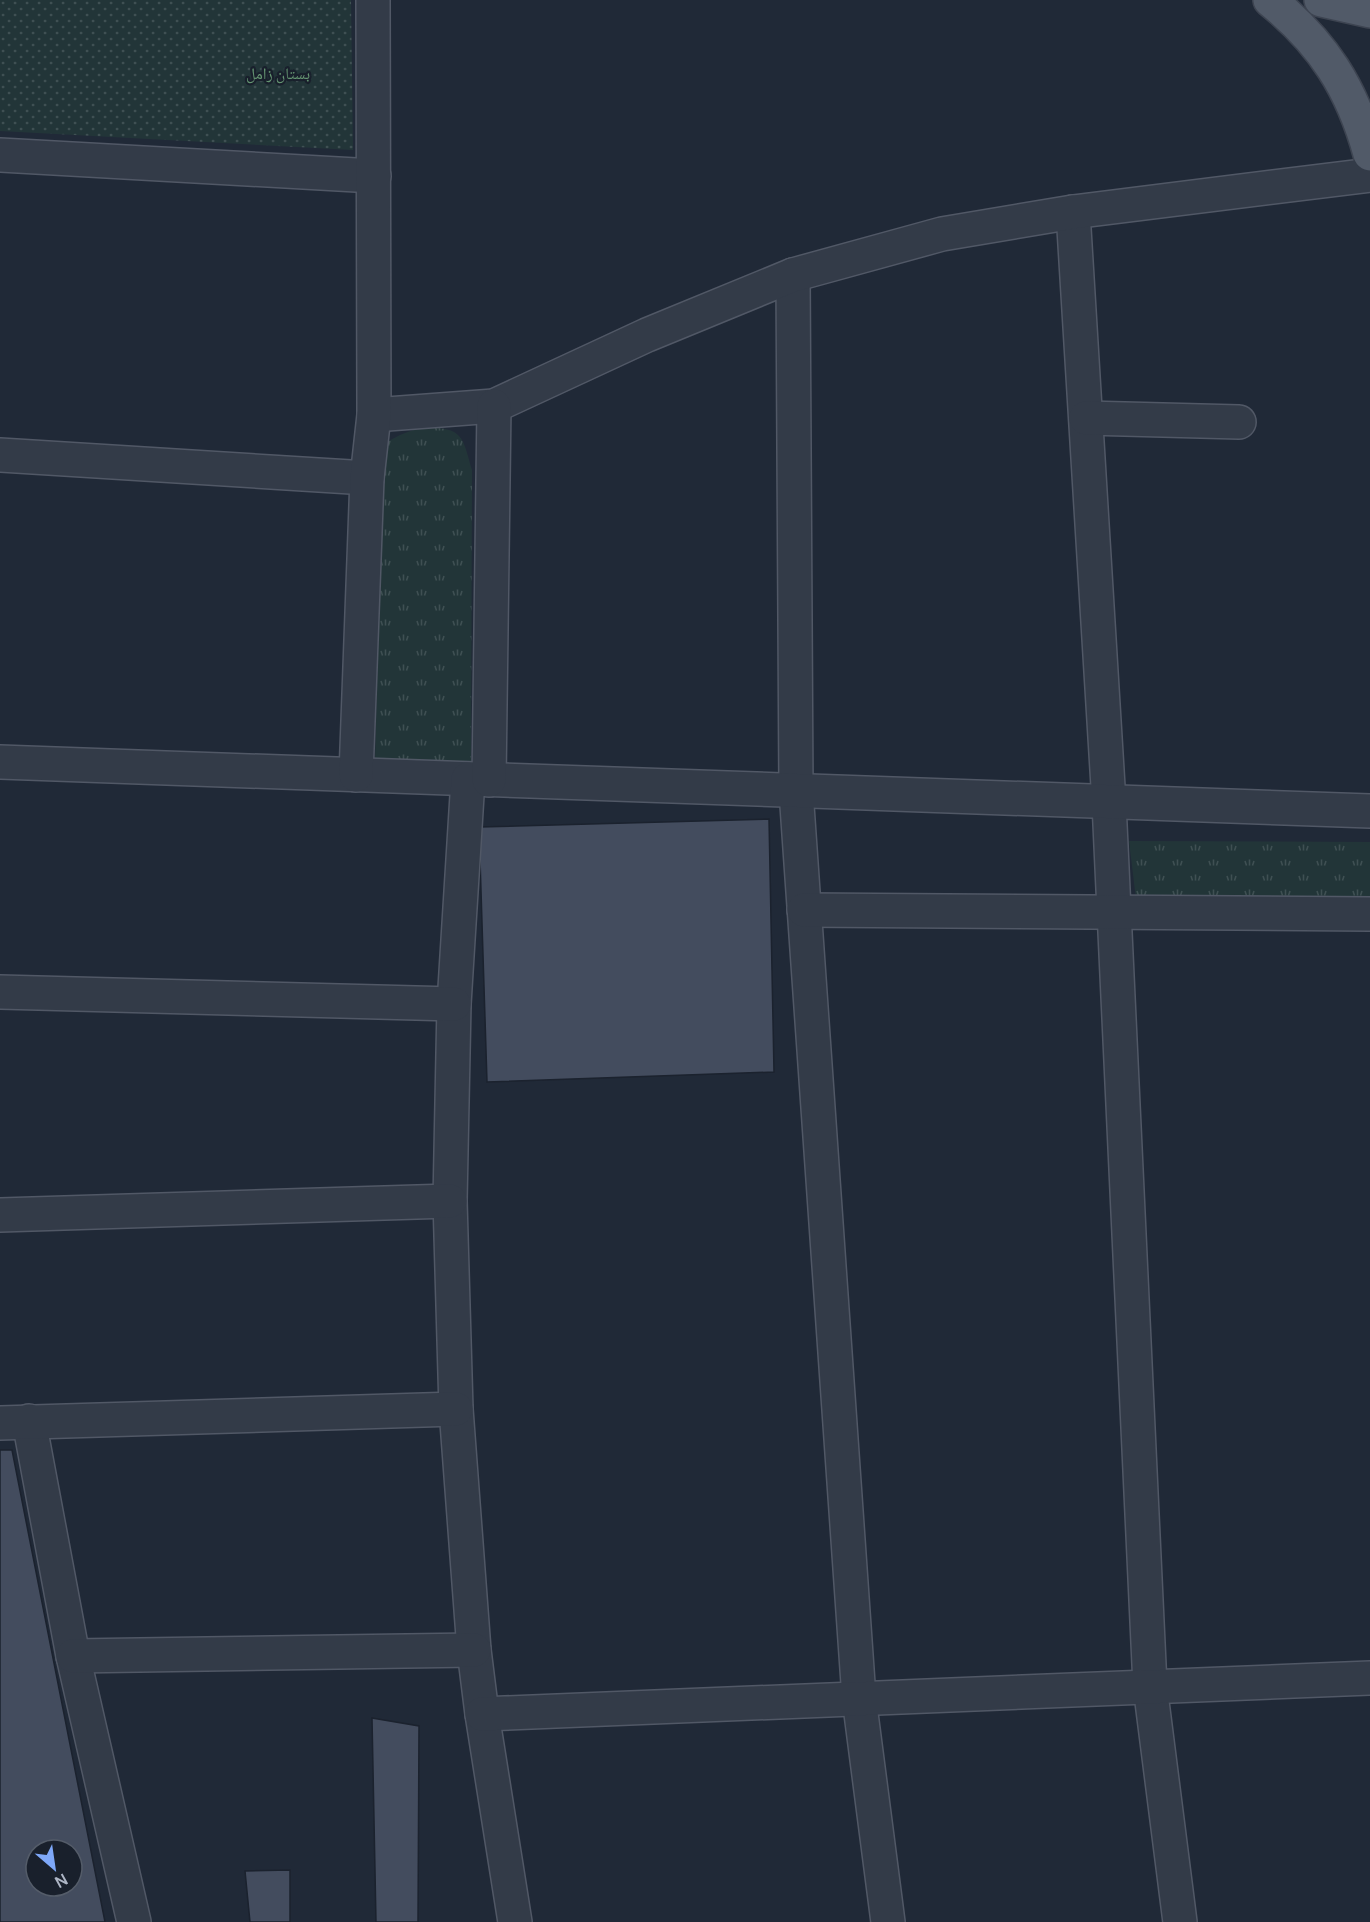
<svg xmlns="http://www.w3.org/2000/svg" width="1370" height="1922" viewBox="0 0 1370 1922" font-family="Manrope,'Noto Naskh Arabic',sans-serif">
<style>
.grass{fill:url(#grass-tufts)}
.garden{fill:url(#garden-dots)}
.building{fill:#434c5e;stroke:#1b222e;stroke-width:1.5;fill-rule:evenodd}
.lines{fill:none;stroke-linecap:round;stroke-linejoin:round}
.minor-casing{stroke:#515866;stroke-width:36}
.major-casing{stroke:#3d4451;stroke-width:36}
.minor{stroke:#333b48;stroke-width:33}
.major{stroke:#515a68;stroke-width:33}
.labels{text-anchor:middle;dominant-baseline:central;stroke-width:4.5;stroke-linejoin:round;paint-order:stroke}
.park-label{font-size:16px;fill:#659572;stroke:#19202c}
</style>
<defs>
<pattern id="grass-tufts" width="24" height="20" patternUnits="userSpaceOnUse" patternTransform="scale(1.5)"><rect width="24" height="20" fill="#223538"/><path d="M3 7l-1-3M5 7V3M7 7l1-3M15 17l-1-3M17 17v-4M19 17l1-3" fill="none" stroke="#3f5053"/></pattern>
<pattern id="garden-dots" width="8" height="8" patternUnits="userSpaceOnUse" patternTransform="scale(1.5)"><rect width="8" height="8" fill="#223538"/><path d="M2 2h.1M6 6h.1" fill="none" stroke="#3f5053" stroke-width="1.8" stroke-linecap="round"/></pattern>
</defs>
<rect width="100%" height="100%" fill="#202937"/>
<g class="grass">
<path d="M421 427C462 428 462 433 472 470L471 764 375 762 383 444 400 435Z"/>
<polygon points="1129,841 1370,842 1370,904 1137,907"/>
</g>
<polygon class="garden" points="0,0 351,0 353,150 0,131"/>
<g class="building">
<polygon points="769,819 774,1072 487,1082 479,827"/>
<path d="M0 1450H12L105 1922H0ZM36 1850H72V1886H36Z"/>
<polygon points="372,1718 419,1726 418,1922 376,1922"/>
<polygon points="290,1870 290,1922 250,1922 245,1871"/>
</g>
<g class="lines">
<g class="minor-casing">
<g id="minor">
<polyline points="0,155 374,176"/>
<polyline points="1073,212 1109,803 1150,1686 1180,1922"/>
<polyline points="793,275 796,791 859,1698 888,1922"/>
<polyline points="374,415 494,406 647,335 793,275 942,234 1073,212 1370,175"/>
<polyline points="1086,418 1239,422"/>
<polyline points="0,455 367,478"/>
<polyline points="0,762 1370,811"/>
<polyline points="356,775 367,478 374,415 373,0"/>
<polyline points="468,779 454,1004 450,1201 456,1409 474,1650 482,1714 515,1922"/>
<polyline points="489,780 494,406"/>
<polyline points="804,910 1370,914"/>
<polyline points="0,992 454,1004"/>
<polyline points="0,1215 450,1201"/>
<polyline points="29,1421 73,1656 134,1922"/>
<polyline points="0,1423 456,1409"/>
<polyline points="73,1656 474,1650"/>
<polyline points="482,1714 1370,1678"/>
</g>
</g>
<g class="major-casing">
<g id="major">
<path d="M1270 0C1323 43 1352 88 1370 154"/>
<polyline points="1321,0 1370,11"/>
</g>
</g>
<use href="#minor" class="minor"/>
<use href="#major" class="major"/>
</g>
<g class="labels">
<g class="park-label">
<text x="278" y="73">بستان زامل</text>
</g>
</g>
<g transform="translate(54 1868) rotate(151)"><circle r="28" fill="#19202c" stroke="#545c69" stroke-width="1.5"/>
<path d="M0-4.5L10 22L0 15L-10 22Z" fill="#7ea8f9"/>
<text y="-9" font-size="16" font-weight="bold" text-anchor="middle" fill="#adb5c5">N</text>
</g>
</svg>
